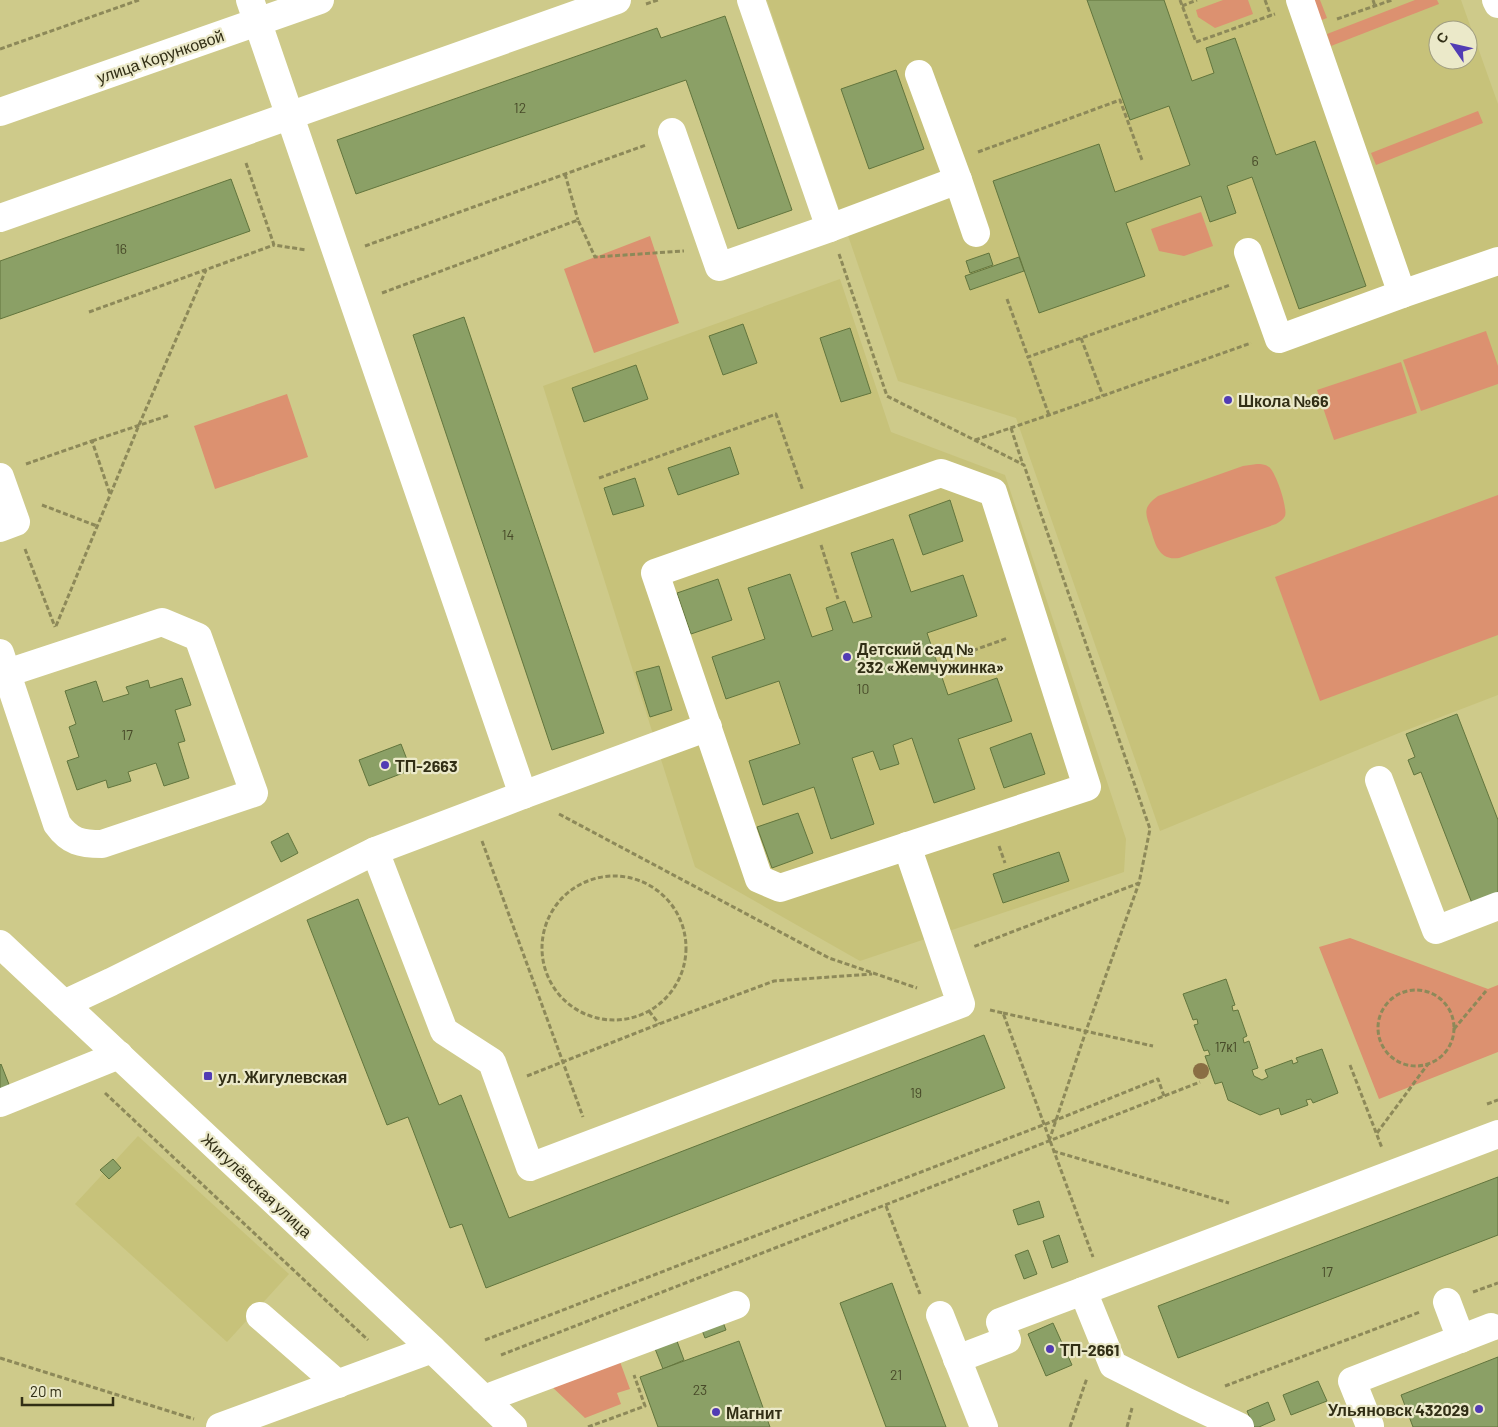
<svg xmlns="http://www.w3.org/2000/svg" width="1498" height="1427" viewBox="0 0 1498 1427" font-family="Barlow,sans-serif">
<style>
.built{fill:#c7c27a;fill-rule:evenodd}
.green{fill:#dc9170}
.building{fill:#8ba066;stroke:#62753d}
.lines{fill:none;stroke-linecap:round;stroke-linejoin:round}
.path{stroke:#8d8959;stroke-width:3;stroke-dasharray:5 2.5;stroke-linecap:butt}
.minor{stroke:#fff;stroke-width:28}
.tree{fill:#8a6e44}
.poi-dot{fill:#513cb4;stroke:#ebe9c9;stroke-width:2}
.labels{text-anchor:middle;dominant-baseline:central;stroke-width:4.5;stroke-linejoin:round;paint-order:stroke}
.number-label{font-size:14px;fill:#484a29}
.street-label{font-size:16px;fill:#312e15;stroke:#ebe9c9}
.poi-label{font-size:16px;font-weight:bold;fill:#312e15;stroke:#ebe9c9;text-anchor:start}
</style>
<rect width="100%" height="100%" fill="#ceca8a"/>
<g class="built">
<path d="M767 0H1461L1498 104V695L1399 733 1160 831 1016 418 898 381ZM1438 30H1468V60H1438Z"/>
<polygon points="840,279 891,432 1005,475 1126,839 1124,872 860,961 695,867 543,386"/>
<polygon points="138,1136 289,1274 227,1342 75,1204"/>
</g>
<g class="green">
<polygon points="1223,0 1248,0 1253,14 1215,28 1198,17 1196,10"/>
<polygon points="1312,0 1320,0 1327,18 1319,21"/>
<polygon points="1415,0 1437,0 1439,4 1331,46 1327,34"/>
<polygon points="1478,111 1483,123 1376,165 1371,153"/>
<polygon points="1201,212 1213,246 1184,256 1159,251 1151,229"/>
<polygon points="650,236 679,323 594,353 564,269"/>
<polygon points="1486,331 1498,366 1498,384 1421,411 1403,360"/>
<polygon points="1401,362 1417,413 1334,440 1317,390"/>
<polygon points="287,394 308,457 215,489 194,426"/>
<path d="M1257 464C1261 464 1265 464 1269 467 1276 472 1288 508 1285 516 1283 520 1279 522 1276 524L1179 558C1158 561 1155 543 1150 527 1148 521 1145 514 1147 508 1149 503 1154 499 1158 496L1243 466Z"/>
<polygon points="1498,495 1498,635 1320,701 1275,577"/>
<polygon points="1350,938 1488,989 1498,985 1498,1052 1379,1099 1319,947"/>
<polygon points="619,1359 630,1389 617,1393 621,1404 585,1418 549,1384"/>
</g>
<g class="building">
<polygon points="1087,0 1164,0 1192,81 1214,73 1206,48 1235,38 1276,155 1315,141 1366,286 1299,309 1252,177 1227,186 1236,213 1210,222 1201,196 1126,223 1145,276 1039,313 993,181 1099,144 1115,192 1190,165 1169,106 1130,120"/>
<polygon points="725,16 792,210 738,229 686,80 356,194 337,140 657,28 661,38"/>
<polygon points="896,70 924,149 869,169 841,89"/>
<polygon points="231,179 250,231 0,319 0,261"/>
<polygon points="989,253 993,265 970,273 966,261"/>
<polygon points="1019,257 1024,271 970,290 965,276"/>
<polygon points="464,317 604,733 552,750 413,335"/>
<polygon points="743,324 757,363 723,375 709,336"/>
<polygon points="850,328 871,393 841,402 820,338"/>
<polygon points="636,365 648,399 584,422 572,388"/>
<polygon points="730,447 739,474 678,495 668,468"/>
<polygon points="635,478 644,506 613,515 604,488"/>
<polygon points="950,500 963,541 923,555 909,515"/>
<polygon points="893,539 911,592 963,575 977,616 927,633 948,695 997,678 1012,721 958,739 975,789 934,803 912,738 893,745 899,764 880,770 873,751 852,758 874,824 831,839 814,787 763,805 749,761 800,744 779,681 726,699 712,657 765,639 748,588 790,574 812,637 833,630 826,608 845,601 853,623 872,617 851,553"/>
<polygon points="718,579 732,620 691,634 677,593"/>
<polygon points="659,666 672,710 650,717 636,672"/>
<polygon points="182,678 191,705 175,710 185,741 178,743 189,778 164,786 156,763 128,772 131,781 108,788 106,780 77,790 67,761 79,757 69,727 76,724 65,691 96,681 103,702 129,694 126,687 148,680 150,688"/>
<polygon points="1457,714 1498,820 1498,902 1475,911 1421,772 1414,775 1408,760 1415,757 1406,734"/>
<polygon points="1031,733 1045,774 1004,788 990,748"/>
<polygon points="401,744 411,770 369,786 359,760"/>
<polygon points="798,813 813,853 772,868 757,827"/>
<polygon points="288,833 298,853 281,862 271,842"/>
<polygon points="1059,852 1069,881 1003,903 993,874"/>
<polygon points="358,899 439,1105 461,1095 509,1218 984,1035 1005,1088 486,1288 462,1224 450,1228 408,1117 387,1125 307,920"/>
<polygon points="1226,979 1235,1005 1232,1006 1233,1011 1238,1010 1247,1036 1243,1038 1244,1043 1249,1041 1258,1068 1252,1070 1254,1076 1262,1080 1268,1077 1265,1070 1292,1060 1293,1064 1298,1062 1296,1058 1322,1049 1338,1093 1313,1103 1311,1099 1306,1100 1308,1105 1281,1115 1279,1108 1260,1115 1228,1100 1222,1082 1215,1084 1205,1056 1210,1055 1208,1050 1204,1051 1194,1025 1198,1024 1197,1019 1193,1020 1183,994"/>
<polygon points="1,1064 10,1087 0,1090 0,1065"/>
<polygon points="113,1159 121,1168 109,1179 100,1170"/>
<polygon points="1498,1177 1498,1235 1178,1358 1158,1306"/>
<polygon points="1039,1201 1044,1217 1018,1225 1013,1210"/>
<polygon points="1059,1235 1068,1262 1052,1268 1043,1241"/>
<polygon points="1028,1250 1037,1274 1024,1279 1015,1255"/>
<polygon points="892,1283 906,1321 946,1427 886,1427 840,1303"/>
<polygon points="721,1317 726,1330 705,1338 700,1325"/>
<polygon points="1053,1323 1072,1365 1046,1376 1028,1334"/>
<polygon points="674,1333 684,1360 663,1369 652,1341"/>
<polygon points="739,1341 770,1427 658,1427 640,1377"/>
<polygon points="1498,1357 1498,1427 1413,1427 1401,1395"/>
<polygon points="1318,1381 1327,1401 1291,1415 1283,1395"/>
<polygon points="1268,1402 1275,1420 1259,1427 1254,1427 1247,1411"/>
</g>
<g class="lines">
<g class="path">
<polyline points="1180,0 1196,42 1275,14"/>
<polyline points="1265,0 1271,16"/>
<polyline points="1373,0 1375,6"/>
<polyline points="646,4 658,0"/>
<polyline points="1182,6 1197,0"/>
<polyline points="1337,19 1392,0"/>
<polyline points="0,49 139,0"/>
<polyline points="978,152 1120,100 1142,160"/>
<polyline points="246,163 274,245 306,250"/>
<polyline points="565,174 578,220"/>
<polyline points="365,246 646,145"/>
<polyline points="839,254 887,396 1024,465 1150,829 1139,883 973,947"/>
<polyline points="382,293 578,220 595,257 684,251"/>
<polyline points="1007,299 1028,357"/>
<polyline points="89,312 274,245"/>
<polyline points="1081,338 1103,396"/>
<polyline points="1049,415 1028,357 1230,285"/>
<polyline points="1011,428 1023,465"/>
<polyline points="975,440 1049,415 1251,343"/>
<polyline points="92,441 170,415"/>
<polyline points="26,464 92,441 110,494"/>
<polyline points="599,478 776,414 803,491"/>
<polyline points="42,505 97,526"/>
<polyline points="821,545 838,599"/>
<polyline points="25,549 55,627"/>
<polyline points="56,626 139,425 206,270"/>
<polyline points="966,653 1008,638"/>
<polyline points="559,814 829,958 917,988"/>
<polyline points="482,841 583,1117"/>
<polyline points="999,846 1005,863"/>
<circle cx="614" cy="948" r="72"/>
<circle cx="1416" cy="1028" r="38"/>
<polyline points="990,1010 1003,1013 1093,1257"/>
<polyline points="649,1011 659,1024"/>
<polyline points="1003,1013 1153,1046"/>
<polyline points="1454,1029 1486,991"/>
<polyline points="1350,1065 1382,1148"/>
<polyline points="527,1076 659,1024 774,981 872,974"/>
<polyline points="105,1093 368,1340"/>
<polyline points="1487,1104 1498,1100"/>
<polyline points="1377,1133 1428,1064"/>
<polyline points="1049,1141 1086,1031 1139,883"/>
<polyline points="1053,1151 1229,1203"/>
<polyline points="886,1206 920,1294"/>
<polyline points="1473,1292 1498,1283"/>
<polyline points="485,1340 1056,1120 1158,1079 1164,1096"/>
<polyline points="501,1355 1200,1082"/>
<polyline points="0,1358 194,1419"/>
<polyline points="1225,1386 1420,1312"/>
<polyline points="588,1427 645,1406 634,1375"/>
<polyline points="1070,1427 1087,1378"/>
<polyline points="1127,1427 1132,1408"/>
</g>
<g class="minor">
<polyline points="250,0 523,795"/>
<polyline points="1496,0 1498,4"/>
<polyline points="919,74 958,180"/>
<polyline points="0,112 320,0"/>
<polyline points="672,132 719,267 830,228 751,0"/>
<polyline points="0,218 617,0"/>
<polyline points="830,228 958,180 976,233"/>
<polyline points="1248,252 1279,339 1402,294 1300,0"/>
<polyline points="1402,294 1498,261"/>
<polygon points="941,473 993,492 1087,787 780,888 759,879 655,573"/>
<polyline points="0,477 16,522 0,528"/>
<path d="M0 653 57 824C70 842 81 844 102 844L254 793 198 637 162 622 7 673"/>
<polyline points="1379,780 1436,930 1498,906"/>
<polyline points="375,851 523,795 708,727"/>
<polyline points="0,944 432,1349 513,1427"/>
<polyline points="64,1004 111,982 375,851 444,1031 492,1062 530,1167 961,1004 907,846"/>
<polyline points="0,1103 119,1055"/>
<polyline points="1447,1302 1461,1339"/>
<polyline points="940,1315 984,1427"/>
<polyline points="260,1316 338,1384"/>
<polyline points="957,1359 1007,1340 1000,1322 1083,1291"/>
<polyline points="484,1399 736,1305"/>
<polyline points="1370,1426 1352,1381 1491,1327"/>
<polyline points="220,1427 432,1349"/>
<polyline points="1240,1427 1185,1401 1113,1365 1083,1291 1498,1134"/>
</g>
</g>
<circle class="tree" cx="1201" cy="1071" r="8"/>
<g class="poi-dot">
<circle cx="1228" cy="400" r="5"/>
<circle cx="847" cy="657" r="5"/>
<circle cx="385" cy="765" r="5"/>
<rect x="203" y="1071" width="10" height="10" rx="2.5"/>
<circle cx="1050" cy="1349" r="5"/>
<circle cx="1479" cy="1409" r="5"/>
<circle cx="716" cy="1412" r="5"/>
</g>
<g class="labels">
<g class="number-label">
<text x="520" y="107">12</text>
<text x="1255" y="160">6</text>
<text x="121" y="248">16</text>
<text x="508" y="534">14</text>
<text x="863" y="688">10</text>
<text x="127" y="734">17</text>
<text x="1226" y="1046">17к1</text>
<text x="916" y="1092">19</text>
<text x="1327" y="1271">17</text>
<text x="896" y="1374">21</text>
<text x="700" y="1389">23</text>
</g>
<g class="street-label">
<text transform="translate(160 56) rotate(-19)">улица Корунковой</text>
<text transform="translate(257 1185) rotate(43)">Жигулёвская улица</text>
</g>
<g class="poi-label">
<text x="1238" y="400">Школа №66</text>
<text x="857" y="648">Детский сад №<tspan x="857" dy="18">232 «Жемчужинка»</tspan></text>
<text x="395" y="765">ТП-2663</text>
<text x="218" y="1076">ул. Жигулевская</text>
<text x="1060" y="1349">ТП-2661</text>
<text x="1469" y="1409" text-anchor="end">Ульяновск 432029</text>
<text x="726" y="1412">Магнит</text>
</g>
</g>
<g transform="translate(1453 45) rotate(304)"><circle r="24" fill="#ebe9c9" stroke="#a19e81"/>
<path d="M0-4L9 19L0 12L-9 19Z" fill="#513cb4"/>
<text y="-8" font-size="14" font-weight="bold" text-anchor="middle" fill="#312e15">С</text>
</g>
<path d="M22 1397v8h91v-8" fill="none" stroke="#312e15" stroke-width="2.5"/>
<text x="30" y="1397" font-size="15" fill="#312e15" stroke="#ebe9c9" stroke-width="4" paint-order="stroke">20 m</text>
</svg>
